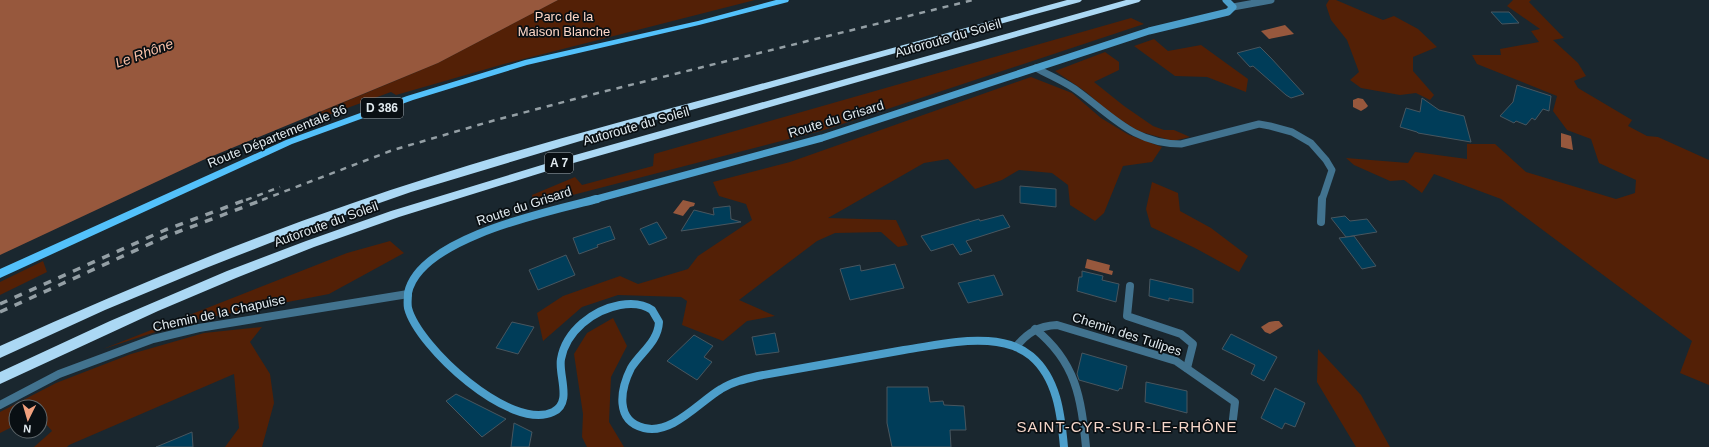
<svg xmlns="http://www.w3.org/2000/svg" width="1709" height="447" viewBox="0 0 1709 447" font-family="Arial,sans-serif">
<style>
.green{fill:#532006}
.water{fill:#97583d}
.building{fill:#003d59;stroke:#48565f}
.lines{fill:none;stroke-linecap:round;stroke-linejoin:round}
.lane-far1{stroke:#42738f;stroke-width:7}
.lane{stroke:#42738f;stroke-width:8}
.street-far1{stroke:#42738f;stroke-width:7}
.street{stroke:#42738f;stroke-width:8}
.secondary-far1{stroke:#4d9fcb;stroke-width:7}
.secondary{stroke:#4d9fcb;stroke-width:8}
.primary{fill:#53c1fb;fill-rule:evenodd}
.highway{fill:#abd8f4;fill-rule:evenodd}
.rail-far1{stroke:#949fa5;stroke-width:2.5;stroke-dasharray:6 6;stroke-linecap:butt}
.rail{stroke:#949fa5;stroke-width:3.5;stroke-dasharray:8 8;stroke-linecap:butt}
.labels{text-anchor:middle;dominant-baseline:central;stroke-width:3.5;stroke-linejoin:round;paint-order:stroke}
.shield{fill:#090f13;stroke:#a0a8ad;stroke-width:1}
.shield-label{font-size:12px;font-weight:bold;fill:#e1eaef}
.park-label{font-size:13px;fill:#fdd6c6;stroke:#090f13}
.street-label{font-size:13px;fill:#e1eaef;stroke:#090f13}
.water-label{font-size:14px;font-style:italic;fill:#f7bfa7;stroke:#090f13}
.quarter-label{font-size:15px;letter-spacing:1px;fill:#f6d6c9;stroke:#090f13}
</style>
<rect width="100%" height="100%" fill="#1a272f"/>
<g class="green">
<polygon points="558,0 755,0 504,64 396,95 391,92 320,118 318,113 438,63"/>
<polygon points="1329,0 1336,0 1383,20 1394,16 1418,29 1437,47 1413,57 1413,71 1434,95 1430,100 1416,93 1400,95 1361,88 1350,80 1359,72 1347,40 1331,20 1326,5"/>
<polygon points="1513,0 1531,0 1529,2 1564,38 1553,40 1578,63 1586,76 1574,81 1578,88 1632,120 1628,126 1647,136 1658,137 1709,160 1709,385 1680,373 1692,341 1501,199 1434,174 1422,193 1404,180 1390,181 1354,165 1346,158 1408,163 1415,152 1467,159 1467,144 1495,144 1526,172 1616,199 1635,193 1636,180 1599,163 1591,139 1567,130 1553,111 1557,96 1477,64 1472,55 1501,55 1500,49 1539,42 1531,31 1540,29 1507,6"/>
<polygon points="1131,18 1144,24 824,130 534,205 532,195 575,177 582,185 653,166 654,154"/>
<polygon points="1154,39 1168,51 1201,45 1248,79 1246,92 1207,77 1175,76 1134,46"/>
<polygon points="1105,52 1119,62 1119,70 1094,82 1124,106 1153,126 1164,130 1174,130 1190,137 1173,141 1138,131 1110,113 1086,92 1055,71"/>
<polygon points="1031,77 1072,93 1101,118 1129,135 1162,147 1152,162 1123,166 1104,213 1095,221 1070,205 1068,185 1052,173 1019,170 1002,180 975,189 948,159 924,163 828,218 896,220 908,245 898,247 881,232 835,233 817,241 739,300 775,316 747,321 723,341 682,325 687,301 681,297 618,295 582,307 543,341 537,313 563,296 620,276 638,284 688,269 698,256 752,220 746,204 719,196 713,182 790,162"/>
<polygon points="1152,182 1178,193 1180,211 1211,228 1248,256 1239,272 1195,248 1151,227 1146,209"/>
<polygon points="390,241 404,253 329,294 190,321 103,349 347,253"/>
<polygon points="43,261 47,272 0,295 0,282"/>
<polygon points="613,318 627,346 611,377 609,422 624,447 587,447 582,437 583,414 574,354 587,333"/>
<polygon points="262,327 250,342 270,374 274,403 262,447 225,447 239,428 234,374 69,445 67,447 34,447 52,431 40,417 40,407 16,407 16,425 0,433 0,412 56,383 131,354 204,333"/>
<polygon points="1318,349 1361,395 1390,447 1356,447 1317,382"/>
</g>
<g class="water">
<polygon points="0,0 558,0 438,63 203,160 0,255"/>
<polygon points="1285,25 1294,34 1269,39 1261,31"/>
<polygon points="1358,98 1363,99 1368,106 1366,108 1361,111 1353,107 1353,100"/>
<polygon points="1561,133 1571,136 1573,150 1561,147"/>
<polygon points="683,200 695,203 694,206 690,207 683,216 673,213"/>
<polygon points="1087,259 1110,265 1109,270 1113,271 1112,275 1085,268"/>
<polygon points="1275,321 1279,321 1283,326 1270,334 1265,332 1261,327 1269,322"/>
</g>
<g class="building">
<polygon points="1491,12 1509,12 1519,23 1502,24"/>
<polygon points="1260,47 1271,58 1304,94 1291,98 1286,95 1253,66 1250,67 1237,53"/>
<polygon points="1517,85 1551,96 1549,111 1543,109 1535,120 1532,118 1526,125 1516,121 1514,123 1500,116 1513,102"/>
<polygon points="1422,98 1439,110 1464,116 1471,142 1418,133 1417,132 1400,127 1406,108 1420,112"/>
<polygon points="1020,186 1056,189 1056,207 1020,203"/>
<polygon points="730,206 731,219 741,222 681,231 694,210 714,215 713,208"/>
<polygon points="1003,215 1010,227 966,241 972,251 960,255 953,244 931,251 921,236 979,219 980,221"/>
<polygon points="1345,216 1350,221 1367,219 1377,232 1346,237 1331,218"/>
<polygon points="657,222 667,238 649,245 640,229"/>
<polygon points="610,226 615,239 597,245 598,247 579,254 573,238"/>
<polygon points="1354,236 1376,266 1362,269 1339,238"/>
<polygon points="566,255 575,275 538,290 529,270"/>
<polygon points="895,264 904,288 850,300 840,269 860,265 861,271"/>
<polygon points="1082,271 1103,276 1102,280 1119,284 1116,302 1077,291 1079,277 1082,277"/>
<polygon points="994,275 1003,295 968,303 958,283"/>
<polygon points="1150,279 1193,289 1193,303 1169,298 1169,301 1149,296"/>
<polygon points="512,322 534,327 518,354 496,348"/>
<polygon points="775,333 779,352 756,355 752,337"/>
<polygon points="1231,334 1277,357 1264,381 1251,374 1255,365 1222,349"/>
<polygon points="694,335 713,346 704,357 712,362 697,380 667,361"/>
<polygon points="1082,353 1127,366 1122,389 1120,388 1118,391 1079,380 1077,374"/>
<polygon points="1146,382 1187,391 1187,413 1145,402"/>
<polygon points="887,387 928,387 930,402 943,401 944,405 964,406 966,430 950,430 951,447 892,447 887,423"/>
<polygon points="1275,388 1305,403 1295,427 1285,423 1282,429 1261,418"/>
<polygon points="456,394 506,419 482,437 446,401"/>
<polygon points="514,423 532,432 529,447 511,447"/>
<polygon points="192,432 193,447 156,447"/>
</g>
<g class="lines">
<path class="lane-far1" d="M1036 68C1050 76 1066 82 1079 92 1113 117 1135 144 1181 144L1259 124 1270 126 1292 132 1311 143 1326 160 1332 170 1322 200"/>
<g class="lane">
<polyline points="1321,222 1322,199"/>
<path d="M1035 329C1076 362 1081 397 1086 447"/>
</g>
<polyline class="street-far1" points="1233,7 1271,0"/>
<g class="street">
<polyline points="1130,286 1127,316 1181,334 1193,344 1187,368"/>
<path d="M1016 347C1027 333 1038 326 1057 325L1176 361 1235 402 1233 419"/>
<polyline points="0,405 59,374 153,339 199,328 408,294"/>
</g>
<polyline class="secondary-far1" points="593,200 822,138 1149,31 1228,12 1233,7 1226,0"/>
<path class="secondary" d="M597 199C550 211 419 238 408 293 408 298 407 303 408 308 418 347 511 432 553 412 573 403 558 375 561 359 566 331 593 310 620 305 631 303 642 303 652 310L659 322C658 342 641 352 631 368 620 390 615 421 644 428 672 435 699 402 721 389 732 382 745 379 758 376 807 367 855 359 904 350 932 346 960 339 988 341 1003 342 1019 346 1031 356 1057 378 1061 414 1064 447"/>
<polygon class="primary" points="776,0 789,0 788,2 699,25 527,65 413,100 292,144 0,278 0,269 286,140 407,96 525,60 698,21"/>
<g class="highway">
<path d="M1067 0H1082L1080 2 1032 15 587 139 411 192 308 228 206 268 105 310 0 358V346C115 294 231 245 350 204 473 161 598 128 724 94 838 63 952 32 1067 0Z"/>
<polygon points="1126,0 1141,0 1139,2 570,164 399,217 314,247 236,278 158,311 0,384 0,372 110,321 227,271 306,241 391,211 568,157"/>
</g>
<g class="rail-far1">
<polyline points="246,200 280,187"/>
<polyline points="262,200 393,150 492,121 590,95 973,0"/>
</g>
<g class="rail">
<polyline points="0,304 165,230 248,199"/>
<polyline points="0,312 167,236 265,199"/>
</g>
</g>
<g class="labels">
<g class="shield">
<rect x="361" y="98" width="42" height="20" rx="3"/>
<rect x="545" y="153" width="28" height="20" rx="3"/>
</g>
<g class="shield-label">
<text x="382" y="108">D 386</text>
<text x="559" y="163">A 7</text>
</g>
<g class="park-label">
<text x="564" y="16">Parc de la<tspan x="564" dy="15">Maison Blanche</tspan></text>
</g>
<g class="street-label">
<text transform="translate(948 38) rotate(-16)">Autoroute du Soleil</text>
<text transform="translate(836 119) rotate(-17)">Route du Grisard</text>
<text transform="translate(636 126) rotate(-16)">Autoroute du Soleil</text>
<text transform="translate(277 136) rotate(-22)">Route Départementale 86</text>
<text transform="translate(524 206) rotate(-18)">Route du Grisard</text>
<text transform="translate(326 224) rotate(-20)">Autoroute du Soleil</text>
<text transform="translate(219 313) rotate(-12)">Chemin de la Chapuise</text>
<text transform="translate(1127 334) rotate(18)">Chemin des Tulipes</text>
</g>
<g class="water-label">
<text transform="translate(144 53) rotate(-20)">Le Rhône</text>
</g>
<g class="quarter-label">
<text x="1127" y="426">SAINT-CYR-SUR-LE-RHÔNE</text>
</g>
</g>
<g transform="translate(28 419) rotate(185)"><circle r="19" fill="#090f13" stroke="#5f676b"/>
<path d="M0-3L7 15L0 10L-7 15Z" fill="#f2a17e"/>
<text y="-6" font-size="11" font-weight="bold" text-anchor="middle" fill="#e1eaef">N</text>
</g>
</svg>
